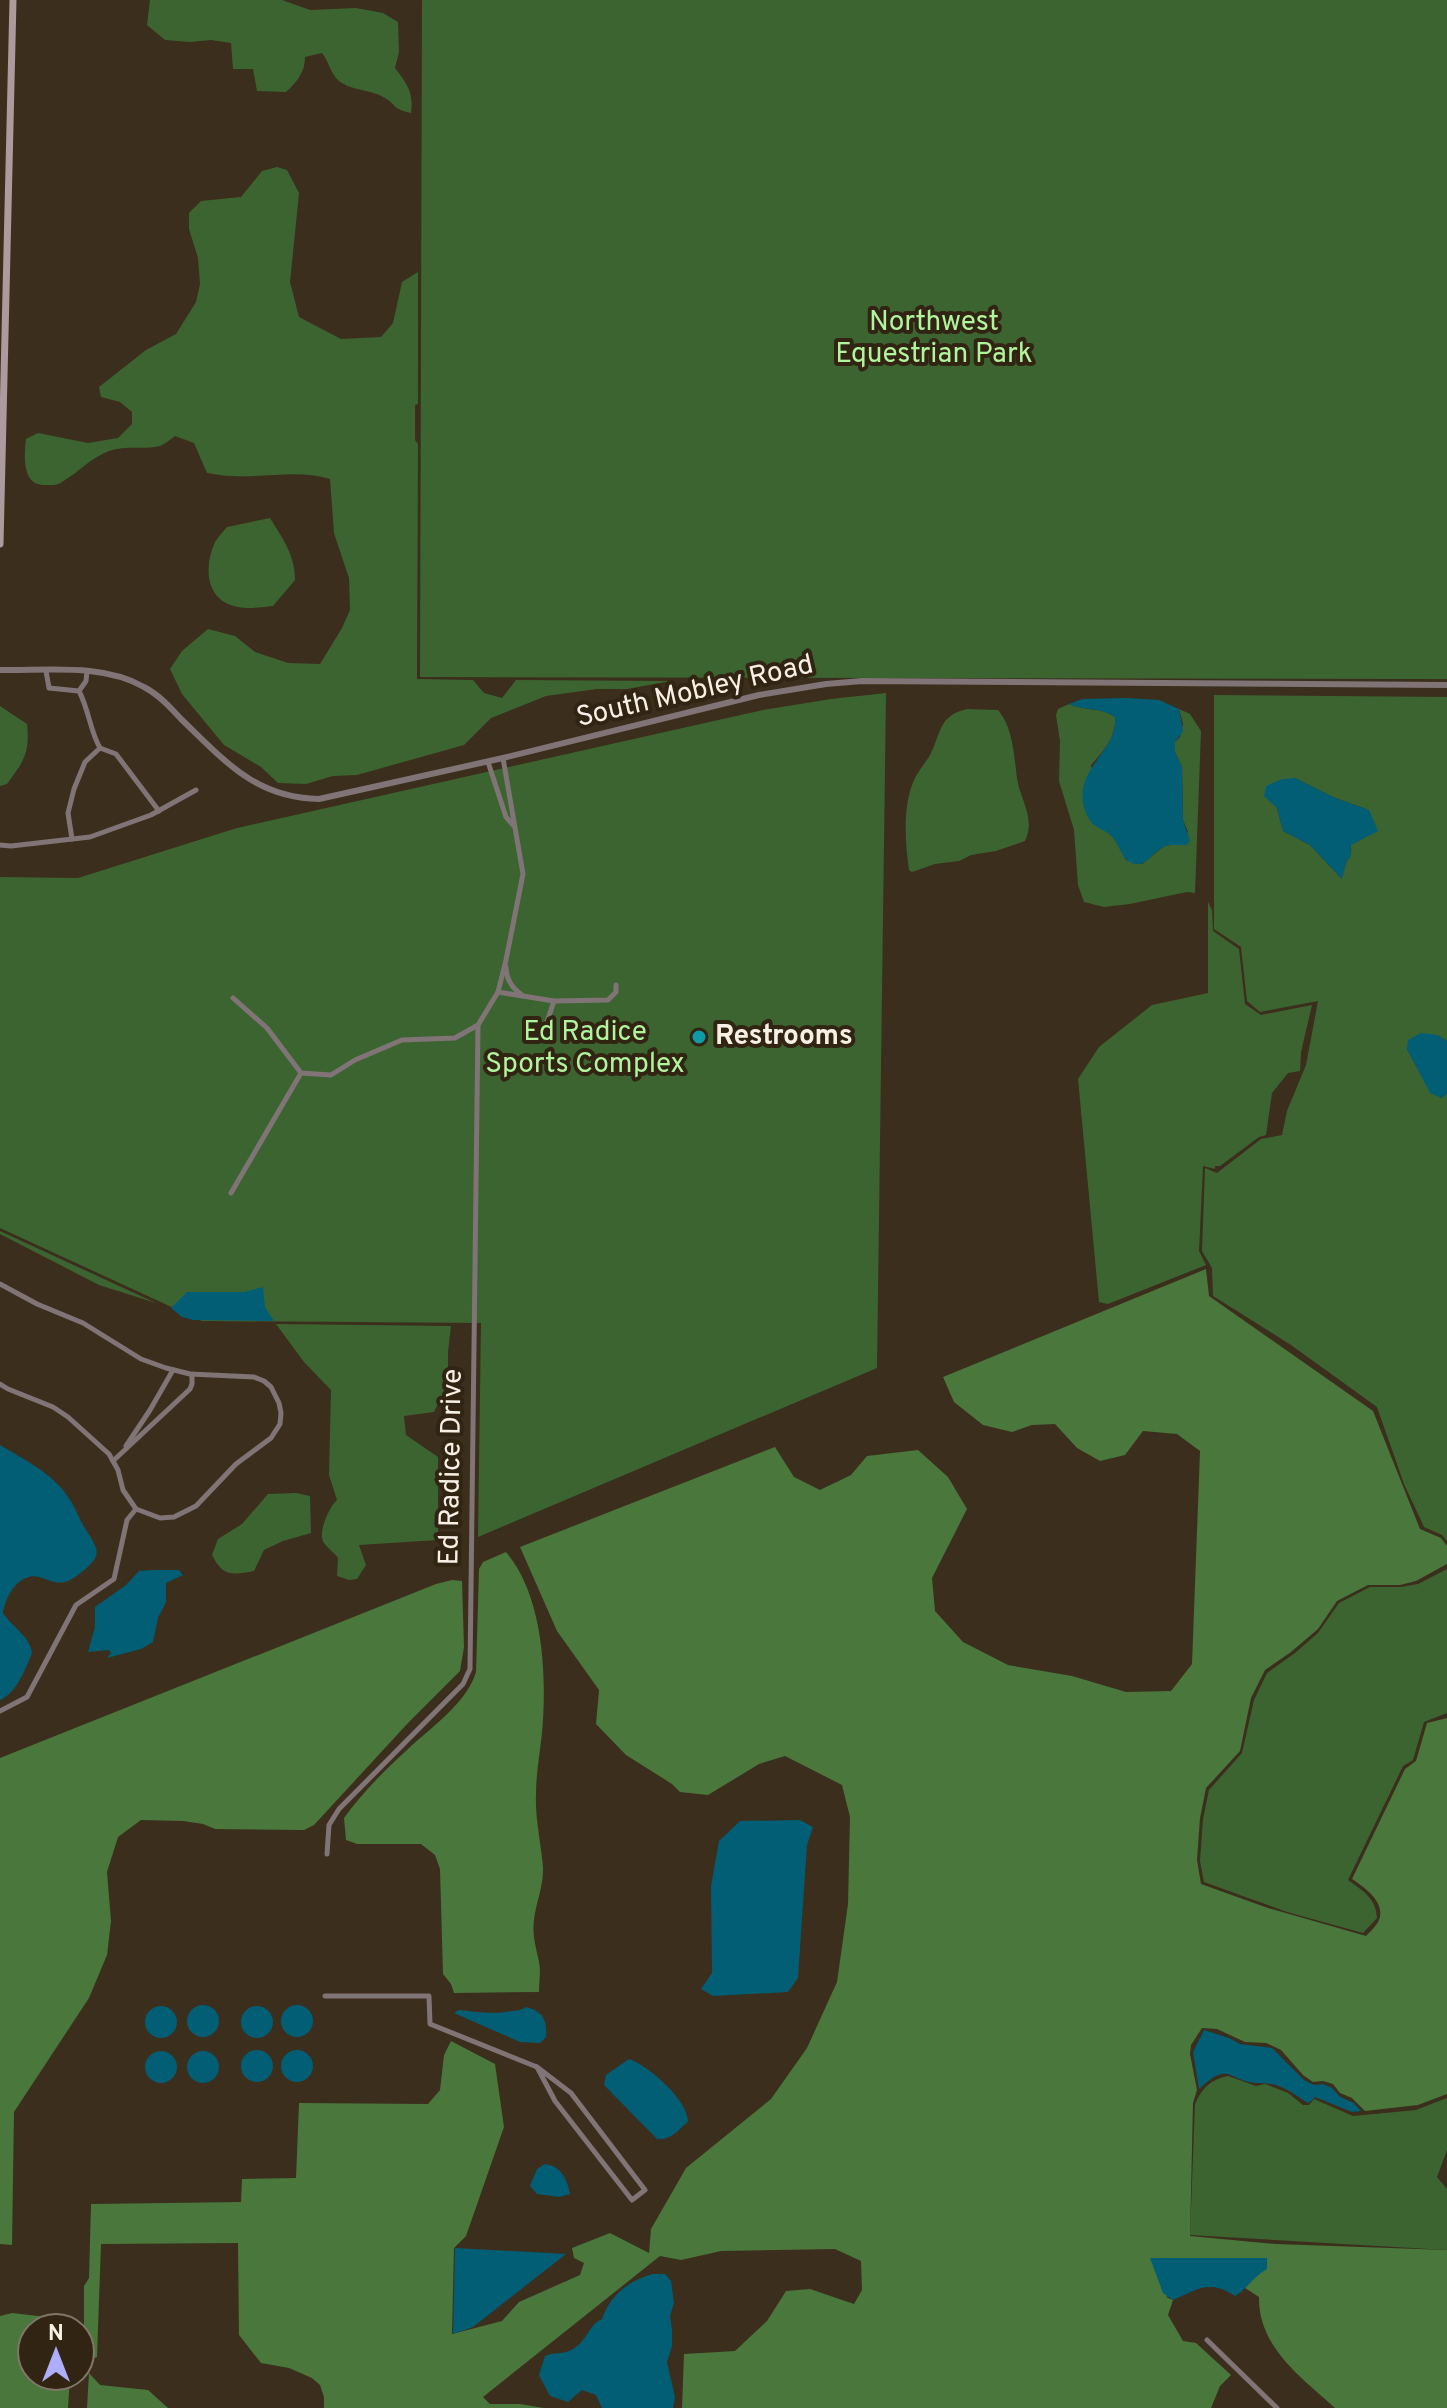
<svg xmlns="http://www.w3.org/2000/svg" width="1447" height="2408" viewBox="0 0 1447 2408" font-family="Overpass,sans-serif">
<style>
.green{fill:#3c6431;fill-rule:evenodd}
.forest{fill:#49773c}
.water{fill:#025e75}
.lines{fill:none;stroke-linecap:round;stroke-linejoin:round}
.minor{stroke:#807476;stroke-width:5}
.tertiary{stroke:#807476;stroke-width:6}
.secondary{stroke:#ad9a9e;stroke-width:7}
.culture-dot{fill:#0f9aa8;stroke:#312413;stroke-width:3}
.labels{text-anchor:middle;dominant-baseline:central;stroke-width:8;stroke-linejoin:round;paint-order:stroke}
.park-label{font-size:28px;fill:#b1f49e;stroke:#312413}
.street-label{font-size:28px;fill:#f8f0e5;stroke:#312413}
.poi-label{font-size:28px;font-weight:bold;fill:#f8f0e5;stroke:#312413;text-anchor:start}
</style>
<rect width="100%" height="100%" fill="#3b2e1c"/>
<g class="green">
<path d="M150 0H282L310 10 356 8 383 13 398 22 399 52 395 68C407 84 414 93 411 113 392 109 398 106 385 98 371 89 350 91 338 80 331 74 328 60 322 53L305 57C305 72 297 82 286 92L257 91 253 69H233L231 43 211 40 190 42 165 40 147 25Z"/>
<polygon points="422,0 1447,0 1447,679 420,677"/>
<path d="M277 167 287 170 299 193 290 282 299 317 341 339 381 337 393 323 402 282 418 272V404L415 405V440L418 444 417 679 473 680 484 693 502 698 516 680 671 681 627 689H597L546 696 491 718 464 745 357 775 333 776 306 784 278 783 261 767 224 745 182 694 170 669 182 651 208 629 235 636 255 652 288 663 320 664 342 628 350 610 349 578 334 533 330 479C299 469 264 478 232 476 224 476 215 474 207 473L194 443 175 436C171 439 165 444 160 446 143 450 126 445 109 451 90 458 79 472 62 482 57 486 51 485 44 485 22 485 24 456 26 439L38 433 88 443 118 438 132 424V412L120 402 101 397 99 387 146 350 176 334 196 302 200 284 198 258 189 229V213L201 201 241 197 262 171Z"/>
<path d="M270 518C283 539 295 555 295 580L273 606C261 607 247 610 234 606 205 598 204 566 215 542 218 537 223 532 227 527Z"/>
<polygon points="886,693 877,1368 478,1537 481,1323 202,1321 0,1228 0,877 78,878 237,828 763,710 831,699"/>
<path d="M1214 695 1447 697V1041L1437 1035 1407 1049 1416 1066 1441 1098 1447 1093V1541L1442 1535 1424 1527 1404 1484 1377 1407 1291 1345 1213 1296 1212 1268 1202 1251 1205 1168 1217 1173 1261 1139 1282 1135 1287 1111 1306 1065 1318 1001 1260 1012 1247 1001 1241 947 1214 929ZM1295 778 1333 797 1369 810 1351 844 1350 858 1347 860 1341 878 1310 845 1283 831 1277 808Z"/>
<path d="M1069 704C1084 711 1101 707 1115 717 1117 736 1103 752 1091 765L1102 828 1114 838 1126 860 1142 864 1164 846 1177 844 1188 832 1183 820 1182 767 1175 752V742L1180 737 1183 724 1179 709 1190 714 1201 731 1195 893 1187 892 1130 904 1104 907 1084 902 1078 885 1074 830 1059 781 1060 741 1056 715 1058 709Z"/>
<path d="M0 706 27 724C30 753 24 761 7 784L0 786Z"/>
<path d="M967 709 998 710C1013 727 1014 756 1017 778 1020 800 1036 818 1025 841L996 851 971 855 959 861 935 864 912 872 909 870C905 842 902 802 916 776 920 769 926 762 930 755 942 732 938 716 967 709Z"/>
<polygon points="1208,902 1212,910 1213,931 1239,949 1245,1004 1261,1015 1312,1005 1301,1052 1300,1071 1288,1073 1272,1093 1266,1135 1259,1137 1220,1166 1215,1166 1215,1169 1203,1166 1199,1251 1206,1265 1108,1304 1099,1302 1078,1079 1099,1047 1152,1005 1208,993"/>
<polygon points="0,1231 156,1303 99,1285 0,1234"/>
<path d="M276 1324 451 1326 448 1352V1382L434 1412 404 1416 406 1435 438 1457V1540L359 1545 366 1565 357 1579 349 1580 337 1576 338 1558C334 1552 327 1548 324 1543 317 1534 329 1507 337 1500L329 1475 331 1390 304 1362Z"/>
<path d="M296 1493 310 1496 311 1533 283 1541 264 1550 254 1571C232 1575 223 1577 212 1555L218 1539 242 1524 268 1494Z"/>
<path d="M1447 1569V1713L1424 1722 1413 1760 1403 1766 1348 1880C1363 1891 1376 1898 1377 1918L1363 1933 1287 1912 1204 1882 1200 1861 1203 1819 1209 1790 1242 1753 1254 1700 1267 1673 1295 1653 1318 1633 1339 1603 1370 1587H1401L1418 1584Z"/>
<path d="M1228 2076 1256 2086 1265 2084 1288 2093 1303 2105H1309L1314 2099 1353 2116 1416 2110 1447 2098V2150L1437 2177 1447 2189V2250L1190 2235 1195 2104C1202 2088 1211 2079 1228 2076Z"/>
</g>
<g class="forest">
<path d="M1206 1269 1209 1296 1373 1411 1420 1529 1441 1538 1447 1546V1564L1416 1581 1400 1585H1368L1337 1601 1318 1629 1291 1652 1265 1670 1251 1698 1240 1751 1206 1788 1200 1818 1197 1860 1201 1884 1268 1908 1366 1936C1370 1932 1377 1925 1379 1920 1386 1902 1364 1887 1352 1879L1405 1769 1416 1761 1427 1723 1447 1718V2094L1418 2105 1365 2111 1352 2098 1340 2093 1333 2084 1323 2081 1313 2082 1303 2075 1281 2050 1266 2043 1245 2042 1217 2029 1202 2028 1191 2045 1190 2054 1197 2090 1193 2103 1190 2236 1276 2244 1447 2250V2408H1335C1302 2378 1258 2347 1259 2297L1245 2288 1267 2259 1166 2297 1173 2300 1168 2315 1183 2341 1196 2343 1231 2375 1220 2386 1211 2408H682L684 2354 735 2351 767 2321 786 2291 810 2289 854 2304 862 2290 861 2261 835 2249 721 2251 681 2260 660 2256 483 2397 490 2404H520L544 2408H324V2397L320 2385 312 2378 289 2368 261 2363 239 2335 238 2243 101 2244 97 2357 90 2360 84 2353V2286L89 2278 91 2204 241 2202 242 2179 296 2178 299 2103 428 2104 440 2090 444 2055 451 2041 495 2064 504 2127 466 2236 454 2248 452 2334 502 2321 519 2302 580 2275 584 2263 574 2258 572 2248 610 2233 649 2253 651 2229 686 2168 771 2099 807 2048 837 1982 848 1904 850 1817 842 1785 785 1756 759 1764 708 1795 680 1792 672 1784 626 1755 596 1724 599 1690 557 1631 520 1547 775 1447 794 1477 820 1490 851 1475 867 1456 918 1450 948 1477 967 1509 932 1578 935 1611 963 1642 1008 1665 1072 1676 1126 1692 1171 1691 1192 1664 1200 1451 1177 1434 1143 1431 1125 1455 1100 1461 1077 1448 1055 1424 1032 1425 1012 1432 983 1425 954 1402 943 1377Z"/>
<path d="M506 1552C544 1596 547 1678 542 1733 540 1753 536 1773 536 1794 535 1819 541 1842 543 1867 544 1885 536 1902 534 1920 532 1935 536 1947 539 1962 541 1971 539 1982 539 1992L454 1993 451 1984 443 1974 440 1869 435 1855 421 1844H357L346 1840 344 1818C362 1793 384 1771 407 1750 430 1728 467 1703 476 1672L479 1569 483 1562Z"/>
<polygon points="452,1580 462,1581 464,1647 460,1671 408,1723 314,1825 304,1830 215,1829 203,1824 183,1821 141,1820 118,1837 107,1872 111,1921 107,1955 89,1998 14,2112 12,2245 0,2244 0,1758 436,1584"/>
<polygon points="12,2313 73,2320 72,2328 32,2328 32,2376 70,2376 68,2408 0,2408 0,2316"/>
<polygon points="89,2373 100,2385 148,2390 168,2408 87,2408"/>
</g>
<g class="water">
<path d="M1127 698 1159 700 1179 709 1183 731 1175 742V752L1182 767 1183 820 1190 841 1186 845C1178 846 1169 843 1162 848 1153 852 1147 865 1137 864 1123 864 1121 847 1113 838 1107 829 1094 829 1089 819 1064 772 1119 754 1115 717 1101 707 1084 711 1069 704L1082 699Z"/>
<polygon points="1295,778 1333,797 1369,810 1378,831 1351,845 1350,858 1347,860 1342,879 1310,845 1283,831 1277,808 1264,796 1266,786 1282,779"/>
<polygon points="1421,1033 1437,1035 1447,1041 1447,1093 1442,1098 1430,1093 1407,1049 1408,1040"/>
<polygon points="263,1287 265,1307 274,1321 193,1320 182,1317 171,1308 187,1292 244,1292"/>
<path d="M0 1445C27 1461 56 1475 72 1503 76 1510 79 1518 83 1525 98 1550 106 1554 78 1575 54 1594 43 1570 26 1578 13 1583 5 1600 3 1613 12 1627 30 1636 32 1653 26 1668 16 1694 0 1700Z"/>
<polygon points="152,1570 179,1570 183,1575 166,1583 166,1602 158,1618 153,1642 141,1649 107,1658 111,1653 109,1650 88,1652 95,1627 95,1607 126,1585 139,1571"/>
<polygon points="800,1820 813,1827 807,1845 798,1978 788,1992 713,1996 701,1989 712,1973 711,1886 719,1841 740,1821"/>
<circle cx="203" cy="2021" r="16"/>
<circle cx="297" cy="2021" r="16"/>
<circle cx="257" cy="2022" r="16"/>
<circle cx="161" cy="2022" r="16"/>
<path d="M526 2007C544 2012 547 2020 546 2037L540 2043 520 2042 454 2013 459 2010C476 2012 489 2014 506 2012 515 2010 518 2012 526 2007Z"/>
<path d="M1204 2030 1229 2038 1240 2044 1272 2048 1304 2080 1314 2085 1323 2084 1332 2088 1340 2097 1354 2103 1361 2111 1352 2112 1315 2097 1309 2103C1301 2100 1295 2093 1287 2090 1276 2084 1268 2083 1257 2083 1227 2081 1230 2060 1199 2089L1193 2052Z"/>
<circle cx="297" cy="2066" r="16"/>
<circle cx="257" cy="2066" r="16"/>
<circle cx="203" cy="2067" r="16"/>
<circle cx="161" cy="2067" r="16"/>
<path d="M629 2059C649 2066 688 2100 688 2122 678 2130 670 2141 657 2139L604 2085 606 2075Z"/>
<path d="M545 2164C561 2166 567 2179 570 2194L559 2197 537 2194 530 2186 537 2169Z"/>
<polygon points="455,2248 566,2254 473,2327 453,2334"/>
<path d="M1150 2258H1267V2269C1254 2276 1247 2289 1235 2296 1210 2279 1198 2289 1173 2300L1163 2293Z"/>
<path d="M652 2274H665L671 2281 674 2303 670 2316 672 2329V2346L667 2362 675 2397 673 2408H602L596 2395 582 2390 568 2402 550 2396 539 2375 545 2356C557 2351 564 2356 576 2347 587 2339 590 2324 602 2319 610 2295 629 2281 652 2274Z"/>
</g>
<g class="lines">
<g class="minor">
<polyline points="46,671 49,688 79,691 86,681 87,671"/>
<path d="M79 691C89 710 90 731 100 748"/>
<polyline points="488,762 506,817 514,826"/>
<polyline points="72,839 68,813 74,789 85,762 100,748 116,754 159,811"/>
<polyline points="0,845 11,846 90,837 151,815 196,790"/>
<path d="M506 967C506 980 512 988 522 995"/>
<polyline points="498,992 554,1001 608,1000 616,992 616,985"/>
<polyline points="233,998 267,1028 301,1073 331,1075 355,1060 402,1040 455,1038 478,1025 498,992 506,960 523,874 503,758"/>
<polyline points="538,1028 547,1022 554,1001"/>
<polyline points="231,1193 301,1073"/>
<polyline points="0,1284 37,1304 83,1323 141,1359 166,1368 190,1374 254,1377 264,1381 271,1387 279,1403 281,1413 280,1424 271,1438 236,1464 196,1506 174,1517 160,1518 136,1509 123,1490 118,1470 109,1454 68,1417 53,1407 8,1389 0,1384"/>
<polyline points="126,1446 150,1410 173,1370"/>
<polyline points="113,1461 190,1389 192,1384 192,1374"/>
<polyline points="0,1711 27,1697 76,1605 114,1579 127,1520 136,1509"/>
<polyline points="327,1854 329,1825 339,1809 463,1684 470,1669 478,1025"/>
<polyline points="325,1996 429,1996 430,2024 537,2067 555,2101 632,2200 645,2190 571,2093 537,2067"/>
<polyline points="1207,2340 1277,2408"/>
</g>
<path class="tertiary" d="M0 670C46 671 102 663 144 687 159 695 170 707 181 719 224 760 255 798 319 799L503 758 759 695 826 684 862 681 1447 685"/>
<polyline class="secondary" points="0,544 13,0"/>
</g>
<circle class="culture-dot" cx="699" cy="1037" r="8"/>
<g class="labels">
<g class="park-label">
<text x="934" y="323">Northwest<tspan x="934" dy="32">Equestrian Park</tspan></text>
<text x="585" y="1033">Ed Radice<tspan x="585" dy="32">Sports Complex</tspan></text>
</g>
<g class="street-label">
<text transform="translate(695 692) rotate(-13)">South Mobley Road</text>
<text transform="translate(452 1467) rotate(-89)">Ed Radice Drive</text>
</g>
<g class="poi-label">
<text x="715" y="1037">Restrooms</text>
</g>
</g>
<g transform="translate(56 2352)"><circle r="38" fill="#312413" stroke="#817667" stroke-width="2"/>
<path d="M0-6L14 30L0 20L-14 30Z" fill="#afaefa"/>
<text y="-12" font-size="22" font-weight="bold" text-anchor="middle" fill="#f8f0e5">N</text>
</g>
</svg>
